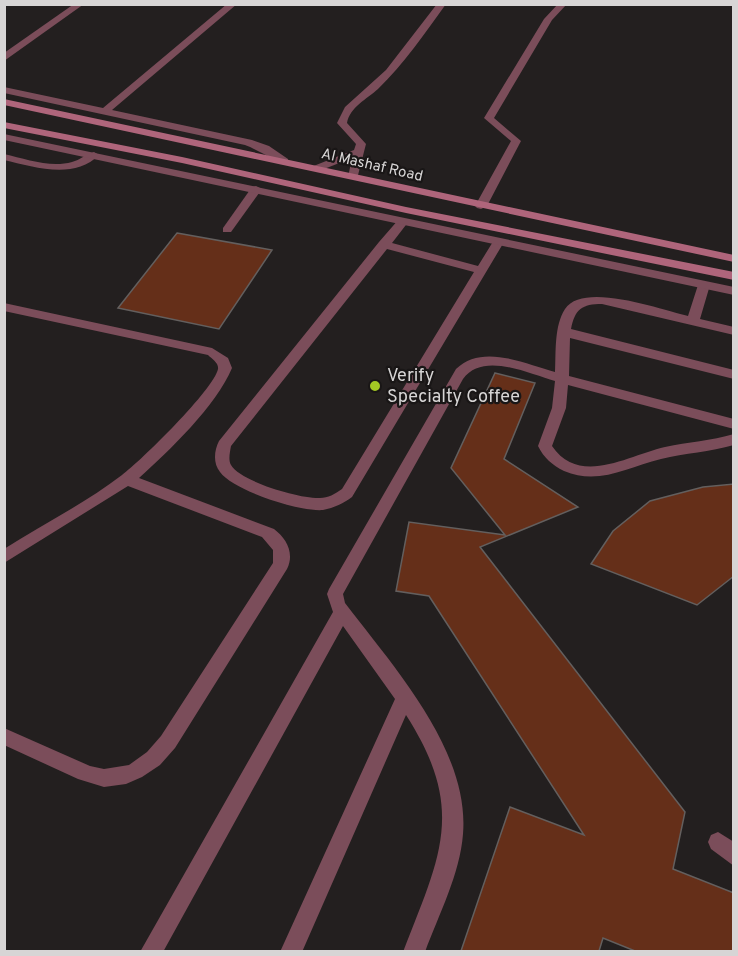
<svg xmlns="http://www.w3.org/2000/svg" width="738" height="956" viewBox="0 0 738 956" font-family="Overpass,sans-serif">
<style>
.building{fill:#652f19;stroke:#635f5e;stroke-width:1.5}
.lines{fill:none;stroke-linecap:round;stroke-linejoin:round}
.lane{fill:#7b4d5a;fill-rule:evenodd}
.street{fill:#7b4d5a;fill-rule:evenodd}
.secondary{fill:#af657b;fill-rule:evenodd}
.poi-dot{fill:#a4c824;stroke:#191616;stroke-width:2}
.labels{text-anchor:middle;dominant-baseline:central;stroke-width:4.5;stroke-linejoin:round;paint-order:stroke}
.far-street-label{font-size:15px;fill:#d7d5d5;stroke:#191616}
.poi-label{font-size:18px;fill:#d7d5d5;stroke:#191616;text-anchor:start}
</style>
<rect width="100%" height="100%" fill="#231f1f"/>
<g class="building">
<polygon points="177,233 272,250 219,329 118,308"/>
<polygon points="495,373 535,383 504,459 578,507 480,547 685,812 673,869 734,893 734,951 635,951 603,938 599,951 461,951 510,807 584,835 429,596 396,591 409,522 505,535 451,468"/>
<polygon points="734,484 734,576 697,605 591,564 613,531 650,501 703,487"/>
</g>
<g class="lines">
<g class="lane">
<path d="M94 152 99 155C74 180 34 167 4 160V154C26 159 50 168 72 162 80 160 86 154 94 152Z"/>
<polygon points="256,186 262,189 231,232 223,232 223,228 252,187"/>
<path d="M403 218 409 221 392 243 478 266 494 240H502L504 242 352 497C344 503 334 508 323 510 300 512 234 491 220 472 213 463 214 451 219 441L379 242 399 219ZM387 249 474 272 342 489C335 494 328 498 320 498 301 499 241 482 231 465 228 460 230 452 231 446Z"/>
<path d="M704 281 710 285 700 319 734 327V335L602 304C582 304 575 309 571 329L734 370V379L570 338 569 376 734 419V429L568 385 566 408 552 446C580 487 629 455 665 447 688 442 711 441 734 434V445C710 452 685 453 661 459 627 467 599 486 564 471 552 465 544 458 538 446L552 408 555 381C529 374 483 351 463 379L343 594 345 603C392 665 470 750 463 834 460 874 439 914 425 952H403C440 856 467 810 406 715L302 952H280L395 699 343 626 163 952H140L333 612 327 594 329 589 456 369C482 343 526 364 555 372 556 352 554 326 565 309 583 281 662 310 688 316L698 285Z"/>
<path d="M4 303 212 348 228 358 232 368C216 406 169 451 139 478L274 529C286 538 295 553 287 569L175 748 160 765 142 777 126 784 104 787 78 779 4 745V728L90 766 104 769 129 765 147 752 161 736 273 563V550L262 537 128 486 4 563V549C42 525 87 502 122 475 141 461 214 389 218 369 219 363 212 359 208 355L4 311Z"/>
<polygon points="718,832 734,842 734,866 711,849 708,842 711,835"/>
</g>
<g class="street">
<polygon points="74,4 84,4 4,61 4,53"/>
<path d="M227 4H237L112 110 252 140 269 146 288 159V163C279 164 257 149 245 145L4 93V87L103 108Z"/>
<path d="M437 4H446C425 33 404 64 378 89 367 99 350 107 347 123L366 144 357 179H349L348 177 352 158 319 171H311V167L354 150 356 144 337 123 345 107 386 70Z"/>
<polygon points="558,4 567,4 552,20 494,118 521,141 487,206 481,209 477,208 475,206 511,141 484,118 544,19"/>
<polygon points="4,134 734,287 734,295 4,140"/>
</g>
<g class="secondary">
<polygon points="4,99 734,255 734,262 4,105"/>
<polygon points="4,122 182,157 406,207 734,272 734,280 406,213 182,163 4,128"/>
</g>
</g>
<circle class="poi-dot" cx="375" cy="386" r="6"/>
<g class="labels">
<g class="far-street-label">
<text transform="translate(372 166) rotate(13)">Al Mashaf Road</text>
</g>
<g class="poi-label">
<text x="387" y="376">Verify<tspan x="387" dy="21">Specialty Coffee</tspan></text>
</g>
</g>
<rect width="738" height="956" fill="none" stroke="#d7d5d5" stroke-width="12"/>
</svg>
